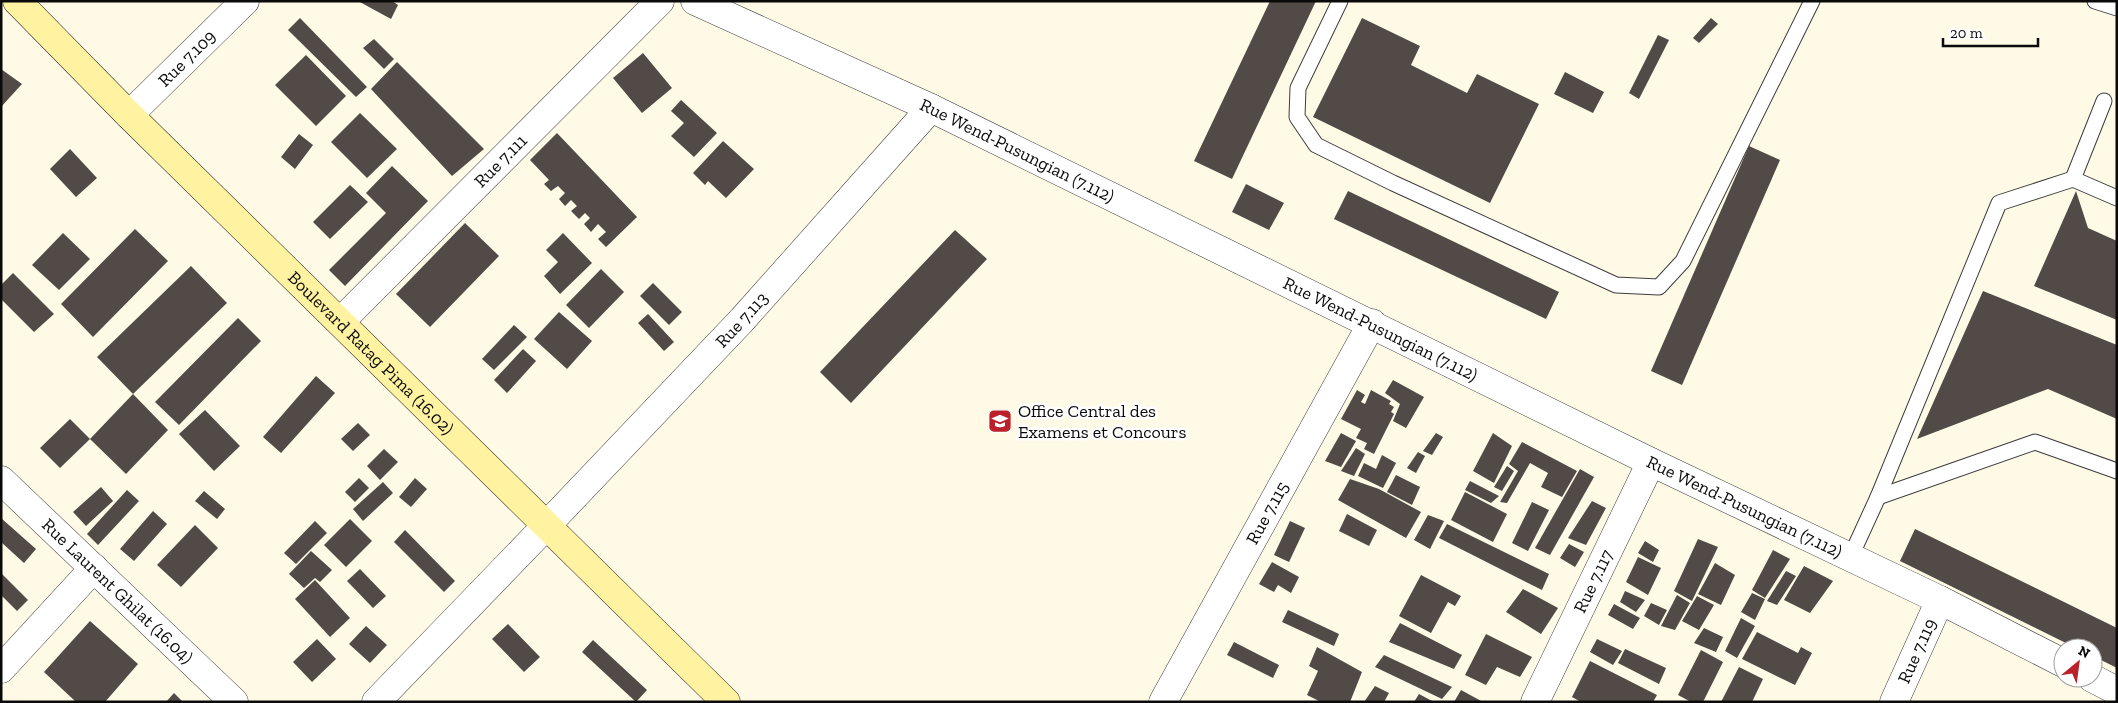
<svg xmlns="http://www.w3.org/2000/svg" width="2118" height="703" viewBox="0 0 2118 703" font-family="'Zilla Slab',serif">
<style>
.building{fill:#524a46}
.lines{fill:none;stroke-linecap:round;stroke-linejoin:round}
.lane-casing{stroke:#3d3d3d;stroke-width:17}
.street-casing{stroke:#3d3d3d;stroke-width:29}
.secondary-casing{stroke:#2c2c2c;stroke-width:29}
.lane{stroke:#fff;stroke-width:15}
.street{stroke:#fff;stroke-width:28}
.secondary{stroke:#fff3a1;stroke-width:28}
.labels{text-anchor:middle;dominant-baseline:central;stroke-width:5;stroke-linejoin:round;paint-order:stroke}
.street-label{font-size:18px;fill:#0a0a0a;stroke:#fff}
.poi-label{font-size:18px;fill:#0a0a0a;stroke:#fff;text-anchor:start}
</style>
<rect width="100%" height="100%" fill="#fffae6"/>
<g class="building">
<polygon points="358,1 392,1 398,5 391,19"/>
<polygon points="1270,1 1316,1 1232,179 1194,161"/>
<polygon points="300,18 367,87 356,97 288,30"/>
<polygon points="1362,18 1420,46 1411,65 1467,93 1477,74 1539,104 1490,203 1313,117"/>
<polygon points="1711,18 1718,24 1699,43 1693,38"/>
<polygon points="1658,35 1669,40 1639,99 1629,93"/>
<polygon points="374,39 394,59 384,69 363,48"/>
<polygon points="643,53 672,88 642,113 613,78"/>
<polygon points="306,55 346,96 316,126 275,85"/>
<polygon points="397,62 484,149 452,176 371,89"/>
<polygon points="1,69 22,84 1,107"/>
<polygon points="1565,72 1604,92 1593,113 1554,94"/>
<polygon points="681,100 717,133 694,157 671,136 684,123 671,111"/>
<polygon points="360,113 397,149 367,178 331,142"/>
<polygon points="557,133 637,217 606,247 598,239 606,232 598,224 591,232 584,224 590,218 585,213 579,219 571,211 577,206 571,200 565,206 559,199 565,193 558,186 551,191 544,184 549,180 530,160"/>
<polygon points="299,134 313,145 295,169 281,157"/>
<polygon points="723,141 754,169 726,198 708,181 705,185 693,173"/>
<polygon points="1749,146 1780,160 1682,385 1651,371"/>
<polygon points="70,149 97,178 76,197 50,169"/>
<polygon points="392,166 428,201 345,286 329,270 386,213 366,193"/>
<polygon points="1246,184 1284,203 1269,230 1232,212"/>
<polygon points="350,185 368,202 330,239 313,222"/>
<polygon points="1348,191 1559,292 1546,319 1334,219"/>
<polygon points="2076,191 2088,228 2117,241 2117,320 2034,286"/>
<polygon points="465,223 499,256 430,327 396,294"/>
<polygon points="135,229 168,261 93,337 61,304"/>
<polygon points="955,230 987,259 851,403 820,372"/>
<polygon points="63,233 90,259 59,290 32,265"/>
<polygon points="563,233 592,263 560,294 544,276 558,262 546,250"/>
<polygon points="191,266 227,303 133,394 97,357"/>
<polygon points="601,269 624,292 589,328 566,305"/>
<polygon points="13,273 54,314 34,332 1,299 1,285"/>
<polygon points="653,283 682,312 669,325 640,296"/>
<polygon points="1983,291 2117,345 2117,419 2048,389 1917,439"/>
<polygon points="559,312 592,341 567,369 534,339"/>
<polygon points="648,314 674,342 664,351 638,323"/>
<polygon points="238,318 261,341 179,425 155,402"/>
<polygon points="514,325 527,337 494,370 482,359"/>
<polygon points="523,349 536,361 507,393 494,380"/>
<polygon points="316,376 335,393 281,453 263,437"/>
<polygon points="1393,380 1424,397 1406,428 1393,421 1400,404 1385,393"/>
<polygon points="1357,390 1365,395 1361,402 1365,404 1371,390 1391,401 1389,404 1394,407 1391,412 1394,414 1374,454 1364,449 1367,443 1356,438 1361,429 1341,419"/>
<polygon points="133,394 168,430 126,474 90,439"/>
<polygon points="205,410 240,446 214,471 179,434"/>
<polygon points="70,419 90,439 60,468 40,448"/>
<polygon points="358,423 370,435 353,451 341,439"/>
<polygon points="1341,433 1356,441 1341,467 1325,461"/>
<polygon points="1436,433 1443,437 1432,455 1423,451"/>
<polygon points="1493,433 1512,446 1494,483 1473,471"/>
<polygon points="1522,442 1577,471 1562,497 1541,487 1548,473 1530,463 1507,503 1500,502 1518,471 1509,464"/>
<polygon points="1356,448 1365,454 1354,476 1341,471"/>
<polygon points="384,449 398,462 380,480 367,466"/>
<polygon points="1418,452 1425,456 1416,473 1407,468"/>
<polygon points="1382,455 1396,463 1383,488 1358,476 1364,463 1376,469"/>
<polygon points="1507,466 1514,471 1502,491 1494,487"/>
<polygon points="1580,469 1594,477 1550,555 1535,548"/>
<polygon points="1396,475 1420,487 1412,505 1387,492"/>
<polygon points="359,478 369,488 355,502 345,492"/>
<polygon points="415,478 427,489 411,507 399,497"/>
<polygon points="1350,479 1379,489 1421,512 1406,538 1338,500"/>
<polygon points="1470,481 1499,496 1491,503 1465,490"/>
<polygon points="383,482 393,493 363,521 353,509"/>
<polygon points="101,487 113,501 86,526 73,512"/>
<polygon points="127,490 139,501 98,545 87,534"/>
<polygon points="204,491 225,509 217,519 195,501"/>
<polygon points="1465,492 1507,514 1493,542 1451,520"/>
<polygon points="1592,501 1606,508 1586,545 1568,538"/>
<polygon points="1532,502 1549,510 1528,551 1512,543"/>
<polygon points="153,511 167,524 134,561 120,549"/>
<polygon points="1347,514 1377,530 1369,546 1339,531"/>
<polygon points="1428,515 1444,521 1430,549 1414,540"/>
<polygon points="1,518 36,549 24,563 1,542"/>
<polygon points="350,519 372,541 346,567 324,545"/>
<polygon points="315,521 327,533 296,564 284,553"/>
<polygon points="1290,521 1305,528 1289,562 1274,555"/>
<polygon points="1447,524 1549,574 1542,590 1439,538"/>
<polygon points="195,525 218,548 181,587 157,565"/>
<polygon points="1915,529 2117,628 2117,668 2093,656 2093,648 2076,648 1900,561"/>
<polygon points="405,530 455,581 444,592 394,542"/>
<polygon points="1698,539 1718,547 1692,601 1674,591"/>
<polygon points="1645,541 1659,550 1653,562 1638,553"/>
<polygon points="1569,544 1584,552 1575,567 1560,558"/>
<polygon points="1773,550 1790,559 1765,598 1752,590"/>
<polygon points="311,551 332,570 320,582 315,578 304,588 289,574"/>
<polygon points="1638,557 1661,568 1648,595 1626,582"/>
<polygon points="1272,562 1299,577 1291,593 1278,585 1274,592 1259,584"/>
<polygon points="1715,563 1735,575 1721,605 1698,594"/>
<polygon points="1804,566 1833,581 1810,613 1784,600"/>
<polygon points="360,569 386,596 373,608 347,581"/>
<polygon points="1786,571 1796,576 1777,605 1767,601"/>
<polygon points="1,573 28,600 17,611 1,595"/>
<polygon points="1421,575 1461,596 1455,606 1448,602 1431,633 1399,616"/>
<polygon points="315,580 350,618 330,637 295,599"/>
<polygon points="1523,589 1558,608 1541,634 1506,612"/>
<polygon points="1625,591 1645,600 1636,612 1620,602"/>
<polygon points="1752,593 1765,599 1755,620 1741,612"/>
<polygon points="1677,595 1690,603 1675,630 1661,626"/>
<polygon points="1697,596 1714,605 1699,630 1682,621"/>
<polygon points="1651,603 1667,610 1659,625 1644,616"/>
<polygon points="1614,604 1640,618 1633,629 1608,615"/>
<polygon points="1288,610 1339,634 1334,646 1282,622"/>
<polygon points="1741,618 1755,626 1737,658 1725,651"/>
<polygon points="90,621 138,664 105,702 76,702 44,672"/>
<polygon points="1400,623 1462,655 1454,669 1389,642"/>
<polygon points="508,624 540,657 524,672 492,639"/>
<polygon points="366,626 387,645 370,663 349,644"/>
<polygon points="1704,628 1723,637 1716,652 1694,643"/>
<polygon points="1757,632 1798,653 1801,647 1812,653 1795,685 1742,659"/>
<polygon points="1486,634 1532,657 1520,677 1497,667 1486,685 1465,675"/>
<polygon points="317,639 336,659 312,682 293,662"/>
<polygon points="1597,639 1622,651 1613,665 1590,652"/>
<polygon points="593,640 647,690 636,702 582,652"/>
<polygon points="1234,642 1279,665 1273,678 1227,655"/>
<polygon points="1317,647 1362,672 1350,702 1321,702 1307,695 1318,671 1309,666"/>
<polygon points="1625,649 1666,668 1659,684 1618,663"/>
<polygon points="1701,650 1723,662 1703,702 1691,702 1678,695"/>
<polygon points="1384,655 1452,687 1442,699 1375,667"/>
<polygon points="1590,661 1657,695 1653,702 1581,702 1572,697"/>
<polygon points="1739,667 1763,679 1752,702 1721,702"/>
<polygon points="1375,686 1389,693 1384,702 1364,702"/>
<polygon points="1461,690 1483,702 1454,702"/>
<polygon points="174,693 183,702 166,702"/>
<polygon points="1419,694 1434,702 1414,702"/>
</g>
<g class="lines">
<g class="lane-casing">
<g id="lane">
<polyline points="1340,1 1298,88 1297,117 1316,145 1393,183 1616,285 1659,287 1683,261 1812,1"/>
<polyline points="2095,1 2117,8"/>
<polyline points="2073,179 2104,101"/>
<polyline points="1878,497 2035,442 2117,471"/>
<polyline points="1851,556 1878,497 1999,203 2073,179 2117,198"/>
</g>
</g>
<g class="street-casing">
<g id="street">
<path id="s1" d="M695 1 931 108 1651 462 1940 600 2063 663"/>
<path id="s2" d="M129 115 245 1"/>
<path id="s3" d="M341 321 660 1"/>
<path id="s4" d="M1 480 234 702"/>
<polyline points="1,669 94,568"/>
<polyline points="2092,678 2117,691"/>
<path id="s5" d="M376 702 546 526 742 320 931 108"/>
<path id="s6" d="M1163 702 1372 323"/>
<path id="s7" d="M1535 702 1651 462"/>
<path id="s8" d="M1894 702 1940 600"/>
</g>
</g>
<g class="secondary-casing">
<g id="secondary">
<path id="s9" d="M17 1 129 115 726 702"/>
</g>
</g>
<use href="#lane" class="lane"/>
<use href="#street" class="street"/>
<use href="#secondary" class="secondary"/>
</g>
<defs>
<g id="university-square" transform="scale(1.25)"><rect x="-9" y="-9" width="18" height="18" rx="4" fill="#ba212b" stroke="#fff"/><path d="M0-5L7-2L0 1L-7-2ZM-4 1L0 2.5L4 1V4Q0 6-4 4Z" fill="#fff"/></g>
</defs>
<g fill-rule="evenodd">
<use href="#university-square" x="1000" y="421"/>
</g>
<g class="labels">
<g class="street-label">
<text stroke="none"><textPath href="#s2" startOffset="81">Rue 7.109</textPath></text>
<text stroke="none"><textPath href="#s1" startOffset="355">Rue Wend-Pusungian (7.112)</textPath></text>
<text stroke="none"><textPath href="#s3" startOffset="226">Rue 7.111</textPath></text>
<text stroke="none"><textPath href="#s5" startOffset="529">Rue 7.113</textPath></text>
<text stroke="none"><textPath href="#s1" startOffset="760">Rue Wend-Pusungian (7.112)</textPath></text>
<text stroke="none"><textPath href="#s9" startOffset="499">Boulevard Ratag Pima (16.02)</textPath></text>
<text stroke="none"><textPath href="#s1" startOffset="1165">Rue Wend-Pusungian (7.112)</textPath></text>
<text stroke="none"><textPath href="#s6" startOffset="216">Rue 7.115</textPath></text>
<text stroke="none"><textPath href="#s7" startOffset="134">Rue 7.117</textPath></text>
<text stroke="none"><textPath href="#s4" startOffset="161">Rue Laurent Ghilat (16.04)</textPath></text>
<text stroke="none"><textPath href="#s8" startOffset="56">Rue 7.119</textPath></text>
</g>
<g class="poi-label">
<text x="1018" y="411">Office Central des<tspan x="1018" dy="21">Examens et Concours</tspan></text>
</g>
</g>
<rect width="2118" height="703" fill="none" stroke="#0a0a0a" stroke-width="5"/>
<g transform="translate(2078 663) rotate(29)"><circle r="24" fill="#ffffff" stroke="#9d9d9d"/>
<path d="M0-4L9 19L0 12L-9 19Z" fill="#ba212b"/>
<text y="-8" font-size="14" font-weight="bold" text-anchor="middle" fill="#0a0a0a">N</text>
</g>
<path d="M1943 38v8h95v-8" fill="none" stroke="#0a0a0a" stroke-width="2.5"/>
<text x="1950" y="38" font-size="15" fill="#0a0a0a" stroke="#ffffff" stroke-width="4" paint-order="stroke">20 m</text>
</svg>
